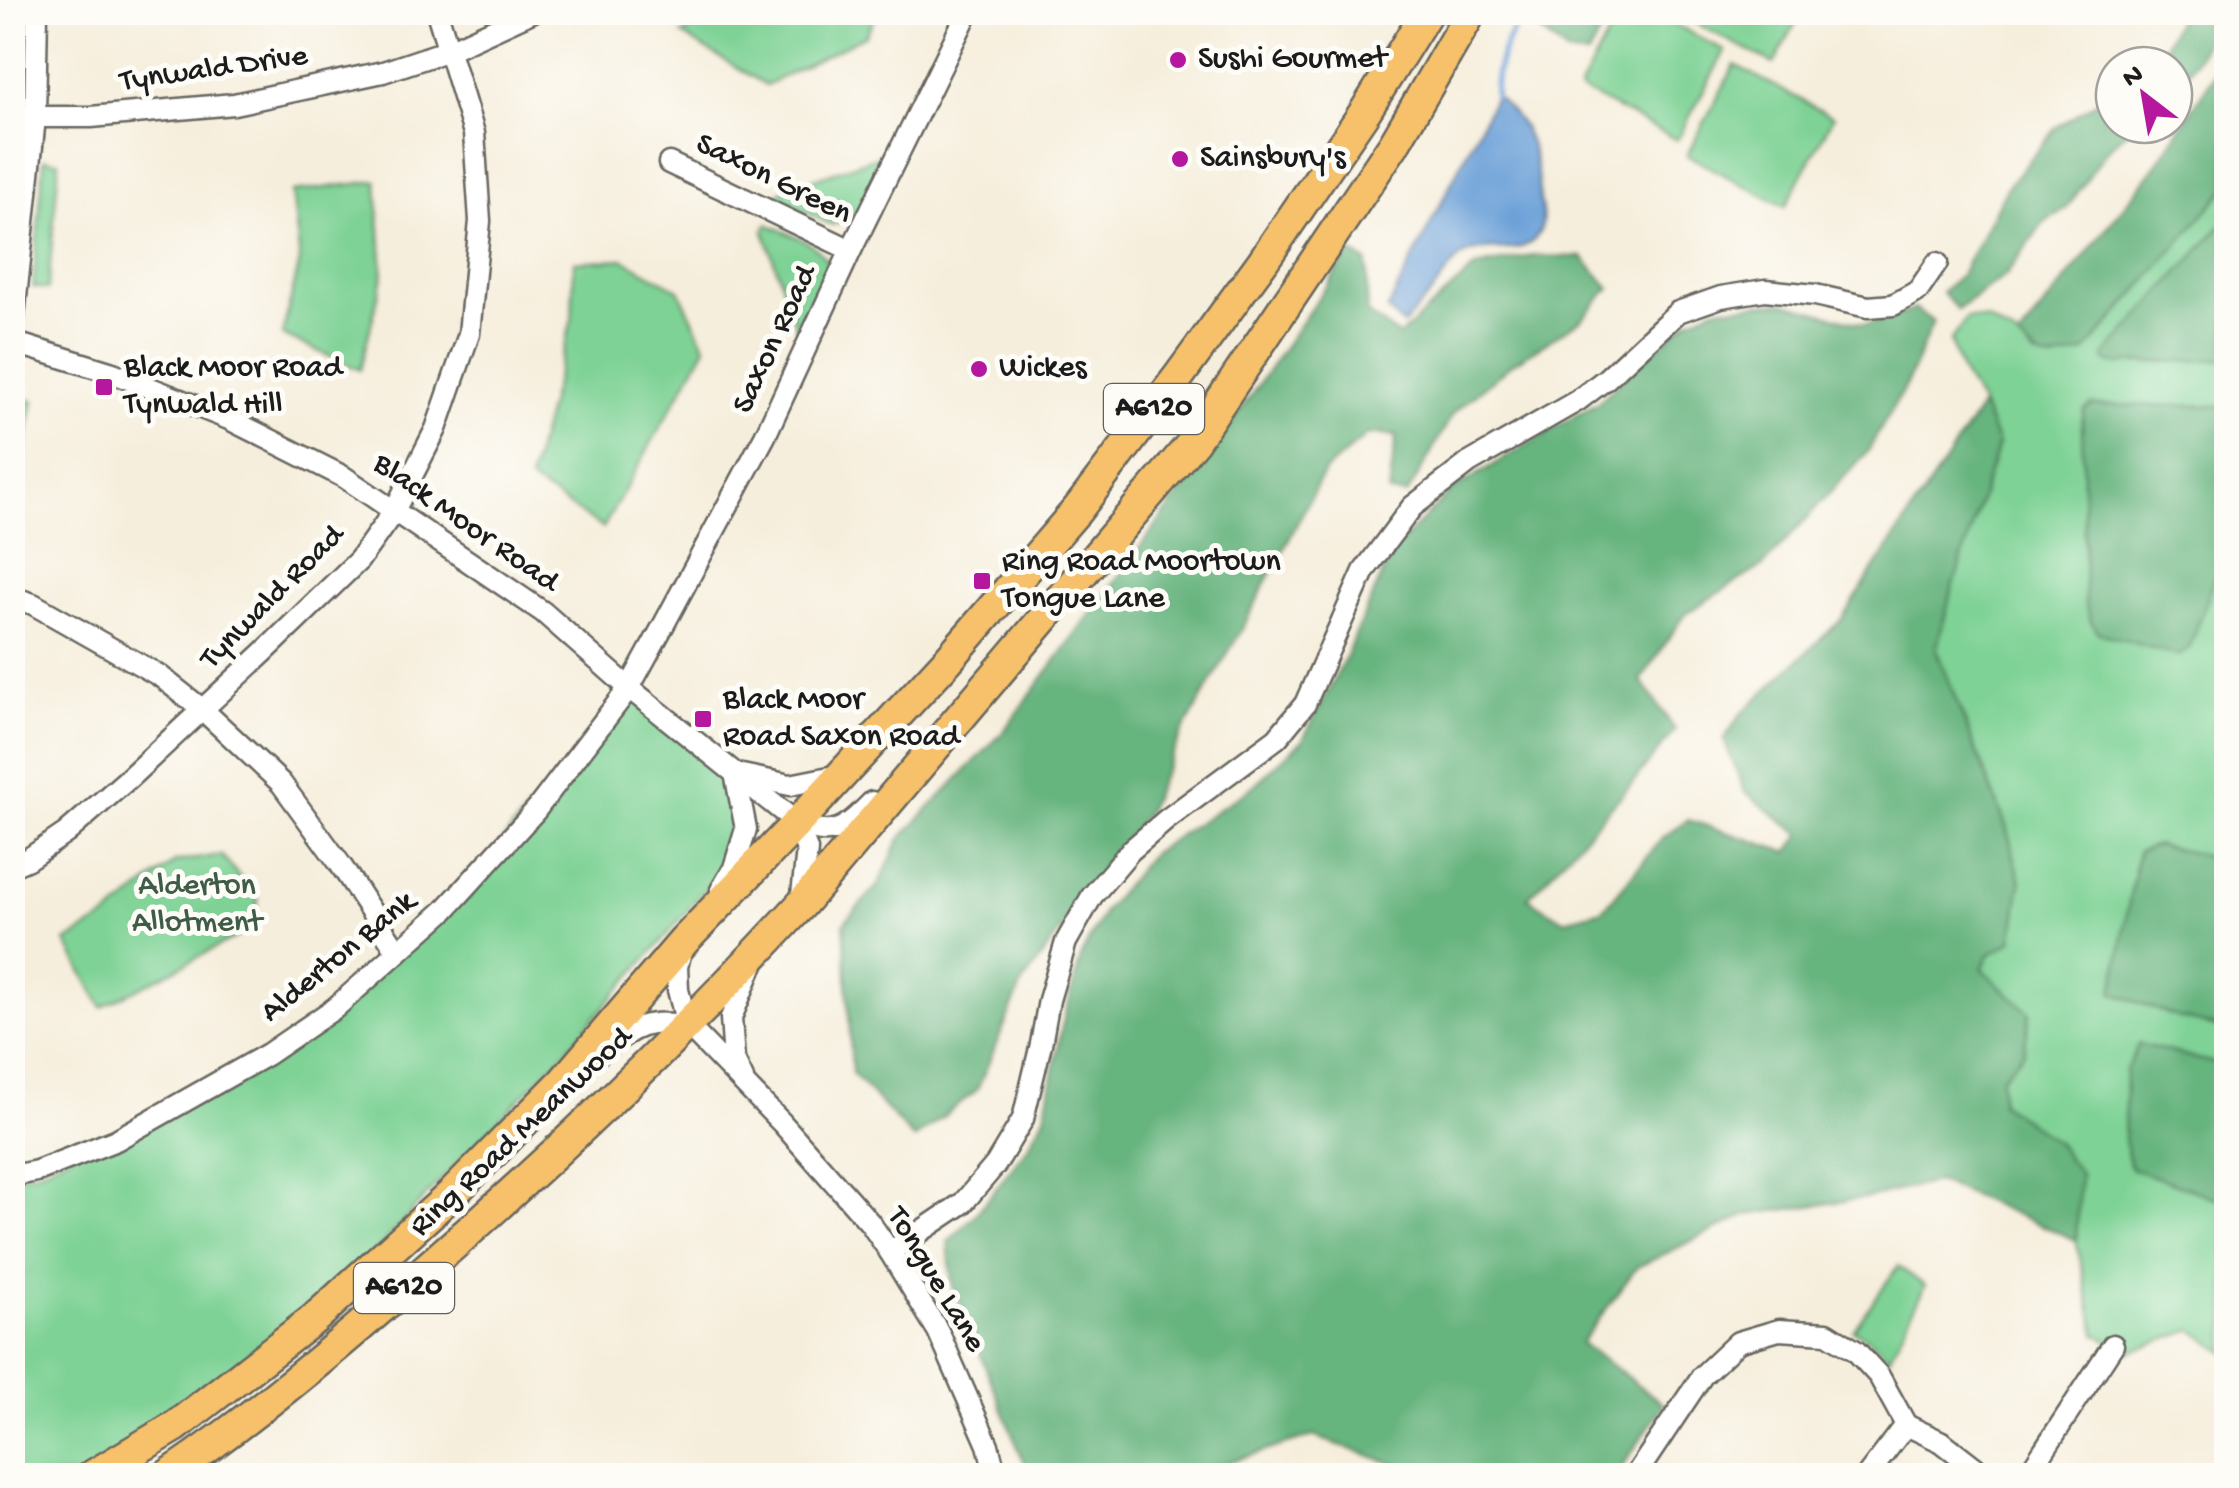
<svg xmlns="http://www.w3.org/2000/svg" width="2239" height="1488" viewBox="0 0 2239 1488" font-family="'Gochi Hand',sans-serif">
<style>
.green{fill:#7ed295;stroke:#4d7758;stroke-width:2.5}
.forest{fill:#66b47e;stroke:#41684d;stroke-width:2.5}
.water{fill:#6ca0d8;stroke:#445e7a;stroke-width:2.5}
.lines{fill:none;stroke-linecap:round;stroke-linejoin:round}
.stream{stroke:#6ca0d8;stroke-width:6}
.minor-casing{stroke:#68665f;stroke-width:25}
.highway-casing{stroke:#68665f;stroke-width:35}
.minor{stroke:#fff;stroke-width:20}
.highway{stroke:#f6c16b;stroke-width:30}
.poi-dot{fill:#b5179e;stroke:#fdfcf7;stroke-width:4}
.labels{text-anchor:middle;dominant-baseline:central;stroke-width:10;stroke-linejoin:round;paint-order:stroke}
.shield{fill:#fdfcf7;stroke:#605f5e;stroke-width:2.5}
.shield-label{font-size:30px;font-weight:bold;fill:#1c1c1c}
.poi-label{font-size:32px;fill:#1c1c1c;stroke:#fdfcf7;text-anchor:start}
.street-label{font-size:32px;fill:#1c1c1c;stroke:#fdfcf7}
.park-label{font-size:32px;fill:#3e5c46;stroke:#fdfcf7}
</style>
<rect width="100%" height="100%" fill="#fdfcf7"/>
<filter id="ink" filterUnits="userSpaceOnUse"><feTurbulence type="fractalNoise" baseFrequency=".01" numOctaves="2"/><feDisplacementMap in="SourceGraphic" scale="20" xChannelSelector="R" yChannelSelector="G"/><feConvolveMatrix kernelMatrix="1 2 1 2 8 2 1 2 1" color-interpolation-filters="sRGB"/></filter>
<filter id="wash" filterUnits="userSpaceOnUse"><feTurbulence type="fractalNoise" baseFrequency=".0048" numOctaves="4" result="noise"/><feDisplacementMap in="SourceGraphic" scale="40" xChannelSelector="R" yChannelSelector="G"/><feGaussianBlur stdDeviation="2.25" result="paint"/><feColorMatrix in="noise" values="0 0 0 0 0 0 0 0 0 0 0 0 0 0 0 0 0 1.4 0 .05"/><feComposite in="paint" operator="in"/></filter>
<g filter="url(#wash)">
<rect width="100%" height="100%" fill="#f6eedc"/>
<g class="green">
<polygon points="1620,12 1653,13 1725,51 1677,140 1579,89"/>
<polygon points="718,13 718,12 877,13 866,35 766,85 682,35"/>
<polygon points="1676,13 1801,13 1774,64"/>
<polygon points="1735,65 1833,117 1785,207 1687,155"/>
<path d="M884 154C873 182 866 223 830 224L777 198 781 191Z"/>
<polygon points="44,159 59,161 48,289 33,287"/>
<polygon points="377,181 383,276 360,370 282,335 300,261 292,192"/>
<polygon points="2226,188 2226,1353 2193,1330 2129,1352 2096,1334 2076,1240 2080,1174 2024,1121 2001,1103 2001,1078 2024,1052 1982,970 2021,882 2005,823 1936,649 1950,597 1998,444 1982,405 1961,372 1950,341 1967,318 1987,320 2019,339 2034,356 2053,361 2085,352"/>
<path d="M767 224C790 235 825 243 830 271L799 336 764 231Z"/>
<polygon points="623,259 679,290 706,347 603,528 529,480 572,319 574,262"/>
<polygon points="19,398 34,401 13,506 13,430"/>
<polygon points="629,688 735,773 735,821 732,844 725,865 667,935 562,1055 439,1182 314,1319 92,1475 13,1476 13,1176 37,1171 268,1054 445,910"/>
<polygon points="221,855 258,899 256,927 102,1007 66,942 107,917 175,862"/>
<polygon points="1898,1266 1925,1286 1889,1358 1871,1340 1853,1330"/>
</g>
<g class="forest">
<polygon points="1545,13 1545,12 1610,13 1588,56 1568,54 1538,29"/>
<polygon points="2181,13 2223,13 2190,69 2174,85 2174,65 2143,65 2164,45"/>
<path d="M2226 56V188L2085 352C2053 361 2043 367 2019 339L2155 167Z"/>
<polygon points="2114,91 2114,125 2133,125 2106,151 2067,208 2044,222 2006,275 1957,310 1942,292 1961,274 2008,186 2057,127"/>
<polygon points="2226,220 2226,359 2112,364 2105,360 2106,354"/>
<polygon points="1350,252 1367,262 1367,313 1399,336 1476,267 1532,256 1583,257 1610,288 1581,320 1510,365 1454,412 1407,495 1389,493 1396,436 1368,434 1324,472 1244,625 1181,735 1147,811 1022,984 977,1090 914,1139 852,1073 844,923 879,884 900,839 1003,732 1227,430"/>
<polygon points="1782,302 1866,325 1915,309 1933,322 1907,383 1868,451 1763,566 1686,613 1641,680 1675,730 1631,785 1528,898 1564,920 1603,910 1662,839 1688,820 1788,852 1801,835 1745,792 1724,740 1740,715 1841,620 1982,405 1998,444 1950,597 1936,650 2005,823 2021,882 2012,941 1989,955 1982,969 2030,1013 2024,1052 2001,1078 2001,1103 2055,1141 2080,1174 2076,1240 1938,1181 1867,1198 1746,1215 1637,1267 1581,1343 1664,1404 1616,1476 1426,1475 1313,1436 1187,1475 1029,1475 952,1284 948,1242 976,1214 1027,1148 1045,1116 1062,1026 1082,954 1105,910 1152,853 1252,787 1302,741 1344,660 1393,550 1452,490 1598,402 1688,320 1715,308"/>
<polygon points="2091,405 2226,406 2226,549 2189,649 2179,656 2099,633 2091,622 2085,605 2082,423 2084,411"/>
<polygon points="2157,845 2226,860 2226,1029 2179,1018 2113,993 2138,851"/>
<polygon points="2139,1044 2226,1066 2226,1202 2131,1168 2124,1141 2126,1070"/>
</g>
<path class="water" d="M1495 96C1533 127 1535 154 1540 199 1542 212 1546 224 1537 236 1524 256 1492 246 1472 252 1453 258 1446 276 1434 290 1424 302 1414 313 1403 325L1387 310Z"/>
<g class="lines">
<path class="stream" d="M1495 96C1494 65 1507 38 1524 12"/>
</g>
</g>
<g filter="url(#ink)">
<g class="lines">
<g class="minor-casing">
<g id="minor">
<polyline points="12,117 91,117 234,104 383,72 449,50 532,12"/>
<polyline points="669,163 851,250"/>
<polyline points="12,335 35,118 37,12"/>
<path d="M12 342 113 373 231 420 344 477 543 612 629 688 797 823C833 841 846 828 872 802"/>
<polyline points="12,597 33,604 160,676 203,710 281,783 340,864 398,952"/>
<polyline points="742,775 790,785 840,775"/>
<polyline points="797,823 807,850 801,904"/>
<polyline points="12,866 28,859 66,833 129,778 263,653 359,560 394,511 436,429 469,334 480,221 474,133 437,12"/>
<polyline points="721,890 734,868 746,829 735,773"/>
<polyline points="682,947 677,967 678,990 687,1025 782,1123 870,1223 890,1252 938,1331 988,1445 996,1476"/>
<path d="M599 1054C634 1028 641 1019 687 1025"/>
<polyline points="743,1079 734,1060 731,1018 753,964"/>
<polyline points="12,1176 37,1171 116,1140 268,1054 335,1008 445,910 536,810 629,688 662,628 765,436 851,250 968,12"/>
<polyline points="890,1252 963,1203 996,1164 1023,1119 1041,1044 1049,1000 1066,942 1092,896 1130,851 1166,820 1277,738 1305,704 1364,571 1412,507 1469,463 1577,401 1606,379 1678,312 1721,297 1765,290 1815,295 1868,307 1893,305 1918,291 1937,263"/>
<polyline points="1906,1425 1942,1442 1986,1476"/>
<polyline points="1635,1476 1702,1376 1738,1342 1779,1330 1827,1333 1856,1351 1879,1376 1906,1425"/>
<polyline points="1867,1476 1906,1425"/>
<polyline points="2027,1476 2113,1345"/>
</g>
</g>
<g class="highway-casing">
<g id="highway">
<polyline points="92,1476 176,1426 314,1319 453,1193 563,1082 684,941 797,823 948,660 1078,509 1179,376 1263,261 1366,110 1427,12"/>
<path d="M167 1476C256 1416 337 1347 418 1276 552 1160 681 1036 801 905L1194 441 1394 144 1471 12"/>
</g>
</g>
<use href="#minor" class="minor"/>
<use href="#highway" class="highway"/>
</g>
</g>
<g class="poi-dot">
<circle cx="1178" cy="60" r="10"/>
<circle cx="1180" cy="159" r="10"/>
<circle cx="979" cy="369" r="10"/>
<rect x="94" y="377" width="20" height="20" rx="5"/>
<rect x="972" y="571" width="20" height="20" rx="5"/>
<rect x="693" y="709" width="20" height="20" rx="5"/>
</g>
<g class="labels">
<g class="shield">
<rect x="1104" y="384" width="100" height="50" rx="8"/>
<rect x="354" y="1263" width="100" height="50" rx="8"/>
</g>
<g class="shield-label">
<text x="1154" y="409">A6120</text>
<text x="404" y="1288">A6120</text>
</g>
<g class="poi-label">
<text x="1198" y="60">Sushi Gourmet</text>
<text x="1200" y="159">Sainsbury's</text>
<text x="124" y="369">Black Moor Road<tspan x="124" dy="37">Tynwald Hill</tspan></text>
<text x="999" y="369">Wickes</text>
<text x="1002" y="563">Ring Road Moortown<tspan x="1002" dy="37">Tongue Lane</tspan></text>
<text x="723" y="701">Black Moor<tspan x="723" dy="37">Road Saxon Road</tspan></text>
</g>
<g class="street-label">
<text transform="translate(214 70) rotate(-8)">Tynwald Drive</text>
<text transform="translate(773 180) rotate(26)">Saxon Green</text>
<text transform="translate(776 340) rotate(-65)">Saxon Road</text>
<text transform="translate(465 524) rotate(35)">Black Moor Road</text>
<text transform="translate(273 598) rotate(-45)">Tynwald Road</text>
<text transform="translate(339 958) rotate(-39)">Alderton Bank</text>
<text transform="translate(522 1133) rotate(-43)">Ring Road Meanwood</text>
<text transform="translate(935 1280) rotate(59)">Tongue Lane</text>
</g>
<g class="park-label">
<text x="197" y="887">Alderton<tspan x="197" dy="37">Allotment</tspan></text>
</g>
</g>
<rect width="2239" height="1488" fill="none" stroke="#fdfcf7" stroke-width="50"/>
<g transform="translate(2144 95) rotate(329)"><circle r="48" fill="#fdfcf7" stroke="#a3a29f" stroke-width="2.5"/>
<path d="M0-8L18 38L0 25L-18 38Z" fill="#b5179e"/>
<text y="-15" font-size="28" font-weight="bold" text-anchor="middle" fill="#1c1c1c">N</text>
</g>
</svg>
